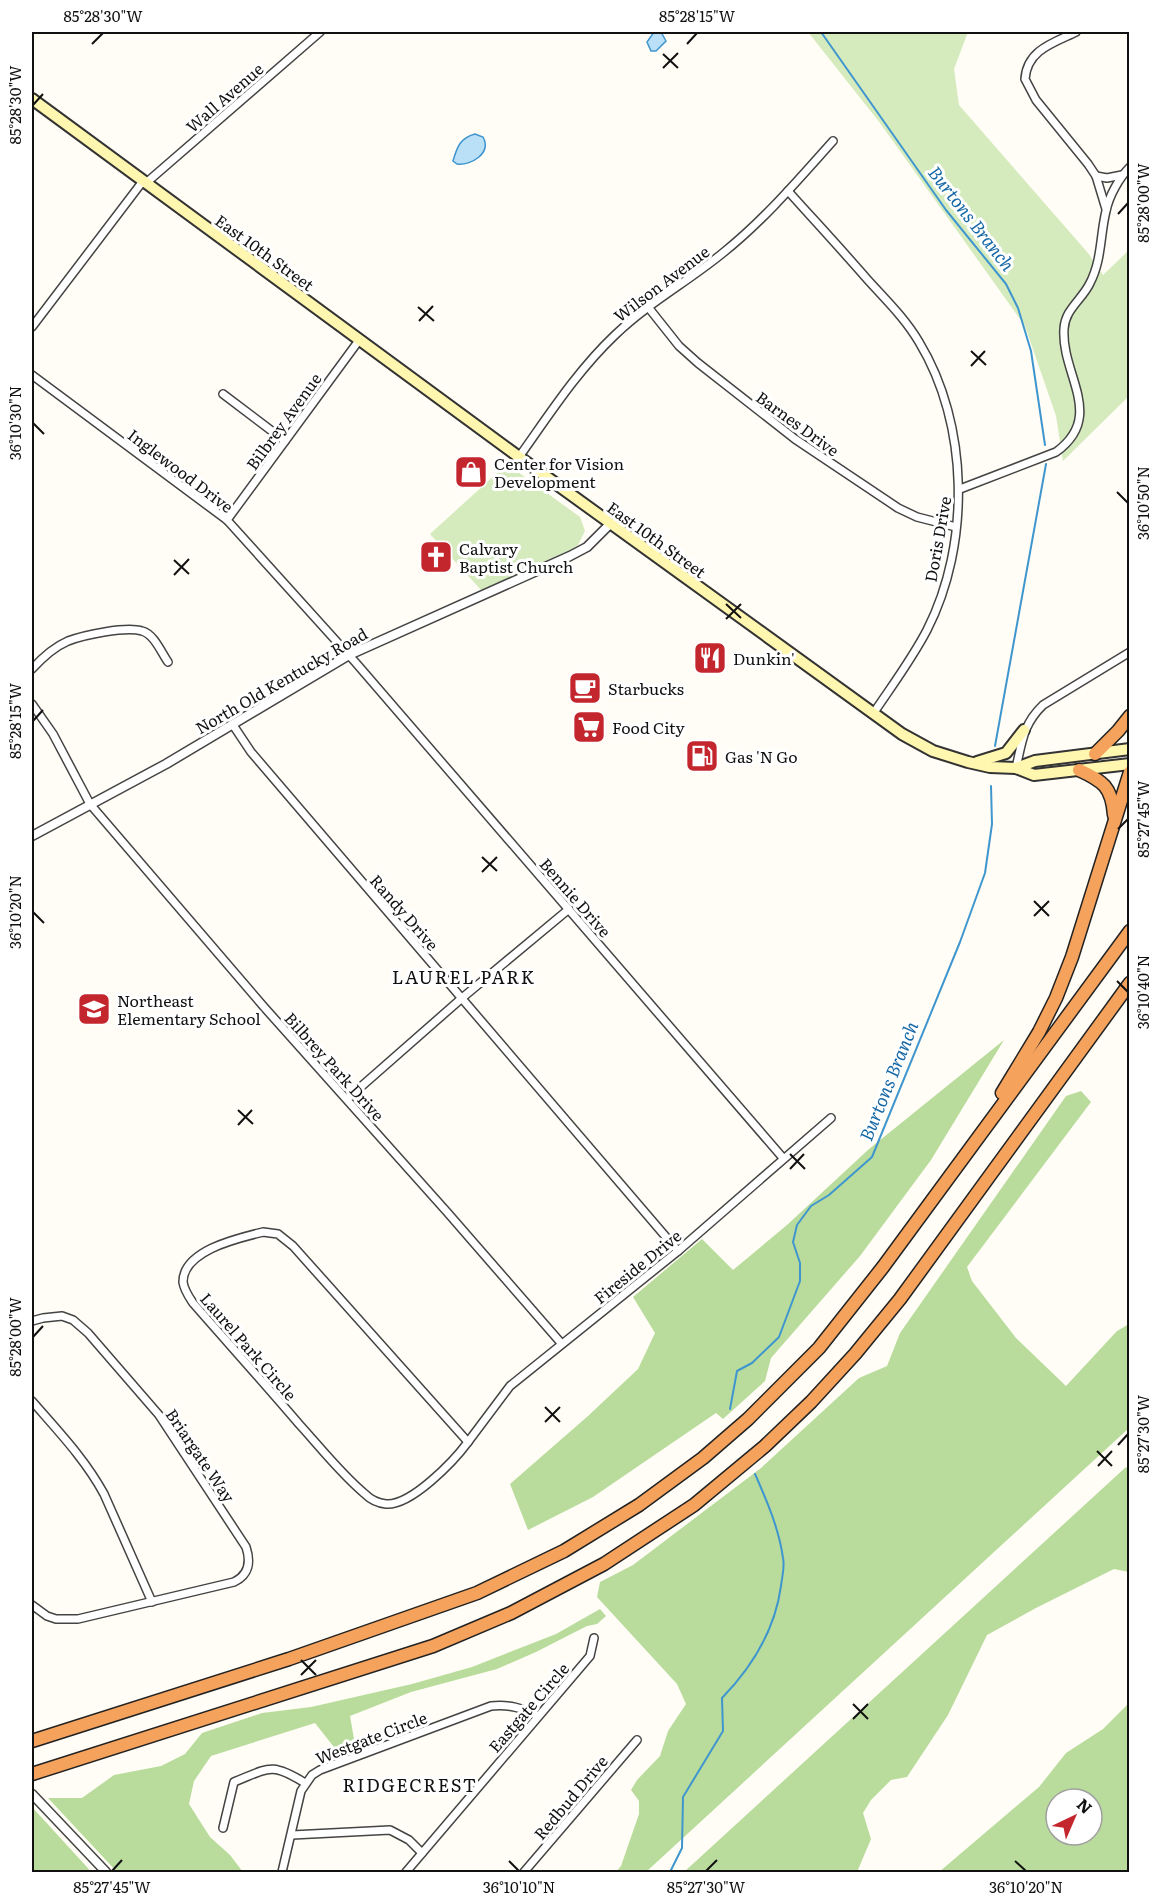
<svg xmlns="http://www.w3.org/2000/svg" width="1161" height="1904" viewBox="0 0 1161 1904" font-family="Literata,serif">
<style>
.green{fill:#d5ebbd}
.forest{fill:#b9dc9c;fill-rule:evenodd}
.water{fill:#b9e0f7;stroke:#3f96cf;stroke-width:1.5}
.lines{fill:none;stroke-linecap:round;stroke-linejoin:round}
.stream{stroke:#3f96cf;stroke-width:2}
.minor-casing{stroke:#444;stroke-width:10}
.tertiary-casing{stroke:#444;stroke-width:11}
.secondary-casing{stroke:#333;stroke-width:14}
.motorway-casing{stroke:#222;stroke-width:15}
.minor{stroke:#fff;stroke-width:7}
.tertiary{stroke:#fff;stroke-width:8}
.secondary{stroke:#fff6b0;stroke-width:10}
.motorway{stroke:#f5a25d;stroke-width:12}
.ticks{fill:none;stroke:#111;stroke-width:2}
.labels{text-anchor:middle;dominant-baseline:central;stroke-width:6;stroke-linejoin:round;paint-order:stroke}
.street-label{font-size:16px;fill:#111;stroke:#fff}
.poi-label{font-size:16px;fill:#111;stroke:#fff;text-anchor:start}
.water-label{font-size:18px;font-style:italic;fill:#1768a6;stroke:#fff}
.neighbourhood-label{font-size:18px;letter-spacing:1.5px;fill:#111;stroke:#fff}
.neatline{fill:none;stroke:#111;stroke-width:2}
.ticks-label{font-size:15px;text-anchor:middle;fill:#111}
</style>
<rect width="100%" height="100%" fill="#fffdf5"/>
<g class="green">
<polygon points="808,32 968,32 954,69 959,105 1088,253 1103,275 1129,250 1129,396 1063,461 1056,416 1025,326 880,123"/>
<polygon points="507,464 580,517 585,531 578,545 570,550 481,590 430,534"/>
</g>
<g class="forest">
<polygon points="1004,1040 931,1160 860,1256 771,1358 765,1381 723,1419 716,1413 593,1497 528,1530 510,1484 588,1416 638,1369 655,1333 633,1297 702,1239 733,1270 787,1225 869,1149"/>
<polygon points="1081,1091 1091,1102 967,1267 972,1281 1016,1338 1066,1386 1117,1331 1129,1324 1129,1428 646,1872 616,1872 621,1866 639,1814 639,1801 631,1790 637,1780 660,1756 668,1731 686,1704 677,1684 597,1597 600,1582 633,1565 761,1468 859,1378 887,1366 900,1333 1066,1096"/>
<polygon points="1126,1467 1130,1471 1129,1572 1114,1569 1036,1608 987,1635 948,1715 907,1777 891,1780 871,1800 863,1813 871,1839 857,1872 684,1872"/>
<polygon points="600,1609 606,1616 597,1624 587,1626 536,1652 497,1669 411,1692 350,1716 354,1739 337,1751 315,1723 211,1756 194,1781 189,1804 210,1837 230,1855 243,1872 117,1872 48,1798 82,1798 114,1775 161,1766 185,1754 202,1733 262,1713 311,1707 412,1684 472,1667 556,1634"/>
<path d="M1129 1703V1872H939L1039 1787 1066 1753 1103 1729ZM1056 1799H1092V1835H1056Z"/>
<polygon points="32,1807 86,1866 91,1872 32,1872"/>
</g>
<g class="water">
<polygon points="654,32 661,32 666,41 656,51 651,51 647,42"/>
<path d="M475 134 483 137C492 153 471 166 457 164L453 161C457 147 460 138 475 134Z"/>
</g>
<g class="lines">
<g class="stream">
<polyline points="821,32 946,210 1006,284 1018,308 1031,351 1045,445"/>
<polyline points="995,746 1046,464"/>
<polyline points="730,1409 737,1371 752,1363 779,1337 800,1281 800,1263 793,1242 797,1225 811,1206 829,1195 872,1157 960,942 985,873 992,824 991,786"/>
<path d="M670 1872 682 1848 683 1797 723 1731 722 1698C753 1666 775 1630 781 1586 782 1577 785 1566 783 1558 779 1529 767 1501 755 1474"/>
</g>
<g class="minor-casing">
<g id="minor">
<path d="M1076 32C1053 43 1027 50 1025 79L1036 100 1088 164 1096 176 1106 209"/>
<polyline points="1096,176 1107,178 1122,175"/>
<polyline points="146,183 320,32"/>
<path d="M788 191C814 220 841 249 867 279 885 299 905 318 919 342 969 424 971 544 927 630 912 659 891 687 873 714"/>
<polyline points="648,307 679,346 698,363 795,439 898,508 917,517 956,527"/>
<polyline points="32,327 143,181"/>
<polyline points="32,375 227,520 356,663 783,1158"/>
<polyline points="223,394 285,441"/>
<path d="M519 457C549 415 577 371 615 335 648 303 689 281 724 252 764 220 798 180 833 141"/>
<path d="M960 489 1056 452C1106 416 1061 375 1064 329 1065 309 1082 300 1090 283 1102 260 1100 235 1106 211 1109 196 1119 178 1130 167"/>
<polyline points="227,520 360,339"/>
<path d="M32 669C42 658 54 647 68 641 84 635 126 626 142 631 154 634 161 652 168 662"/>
<polyline points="32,704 53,734 90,804 264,1007 447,1212 561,1343"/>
<polyline points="233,725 251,752 678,1251"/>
<path d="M1016 768C1022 742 1023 724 1043 705L1130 652"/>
<polyline points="347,1099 462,998 569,909"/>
<path d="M263 1232 278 1234 293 1246 468 1442C454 1461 411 1506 386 1504 377 1503 371 1500 365 1494 341 1474 320 1447 299 1424 264 1383 228 1343 193 1303 189 1297 184 1290 183 1282 183 1250 239 1238 263 1232Z"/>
<path d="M32 1321 43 1318 62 1316 73 1320 88 1333 159 1415 246 1547C251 1562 249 1575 234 1582L78 1619H56L47 1616 32 1605"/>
<path d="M32 1401C58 1431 85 1459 104 1494L152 1602"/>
<polyline points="468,1442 510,1386 678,1251 831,1118"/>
<path d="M223 1828 234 1782C269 1768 271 1762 305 1783"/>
<polyline points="292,1835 390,1830 409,1840 422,1853"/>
<path d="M282 1872 301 1791 312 1775 320 1770 491 1706C509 1704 522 1708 538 1716"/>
<polyline points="406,1872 590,1656 594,1638"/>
<polyline points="524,1872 637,1740"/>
</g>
</g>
<g class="tertiary-casing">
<g id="tertiary">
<polyline points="32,836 166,764 349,655 570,556 587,547 610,524"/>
<polyline points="32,1794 106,1872"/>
</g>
</g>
<g class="secondary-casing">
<g id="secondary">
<polyline points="32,99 519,457 902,734 933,751 968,762 990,767 1016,768 1034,775 1130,764"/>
<polyline points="977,762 1006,753 1024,730"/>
<polyline points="1016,768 1035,761 1130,749"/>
</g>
</g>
<g class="motorway-casing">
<g id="motorway">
<polyline points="1095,754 1118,731 1130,716"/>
<path d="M1079 770C1103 781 1112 787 1114 815"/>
<polyline points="1002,1093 1039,1032 1056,998 1072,957 1130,772"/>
<polyline points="32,1741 289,1659 477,1593 564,1551 639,1505 703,1458 748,1419 819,1348 883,1267 1130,931"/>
<polyline points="32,1774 433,1646 511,1613 604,1564 694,1505 765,1446 811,1402 855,1354 900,1299 1130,983"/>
</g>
</g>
<use href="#minor" class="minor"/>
<use href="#tertiary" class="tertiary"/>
<use href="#secondary" class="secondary"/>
<use href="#motorway" class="motorway"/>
</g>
<path class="ticks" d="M92 44 103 33M687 44 697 33M663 54 678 68M663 68 678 53M33 105 43 94M1118 214 1128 203M418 307 434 321M419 321 433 306M971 351 986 365M971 366 985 351M33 423 44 434M1117 492 1128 503M174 560 189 574M174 575 189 559M726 604 741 618M726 619 741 604M33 721 43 710M1118 829 1128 819M482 857 497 871M482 872 497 857M1034 901 1049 916M33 912 44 923M1034 916 1049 901M1117 981 1128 992M238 1110 253 1124M238 1125 252 1110M790 1154 805 1169M790 1169 804 1154M33 1337 43 1326M545 1407 560 1422M545 1422 560 1407M1118 1445 1128 1434M1097 1451 1112 1466M1098 1466 1112 1451M301 1660 316 1675M301 1675 316 1660M853 1704 868 1719M853 1719 868 1704M509 1861 519 1871M1015 1861 1026 1871M112 1871 122 1860M706 1871 717 1860"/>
<defs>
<g id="shop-square" transform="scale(1.725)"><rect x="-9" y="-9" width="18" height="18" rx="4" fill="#c4262e" stroke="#fff"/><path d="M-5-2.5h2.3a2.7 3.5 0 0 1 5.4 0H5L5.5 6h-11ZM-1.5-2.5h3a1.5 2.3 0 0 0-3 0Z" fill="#fff"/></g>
<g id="church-square" transform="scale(1.725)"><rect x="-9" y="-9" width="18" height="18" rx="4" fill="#c4262e" stroke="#fff"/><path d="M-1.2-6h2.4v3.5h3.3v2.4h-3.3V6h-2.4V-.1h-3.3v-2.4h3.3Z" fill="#fff"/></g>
<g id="restaurant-square" transform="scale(1.725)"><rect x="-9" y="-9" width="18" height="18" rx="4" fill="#c4262e" stroke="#fff"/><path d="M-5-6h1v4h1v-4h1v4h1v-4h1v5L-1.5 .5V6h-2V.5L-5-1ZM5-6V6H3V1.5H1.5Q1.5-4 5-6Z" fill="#fff"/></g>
<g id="cafe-square" transform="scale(1.725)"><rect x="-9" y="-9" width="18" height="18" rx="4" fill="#c4262e" stroke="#fff"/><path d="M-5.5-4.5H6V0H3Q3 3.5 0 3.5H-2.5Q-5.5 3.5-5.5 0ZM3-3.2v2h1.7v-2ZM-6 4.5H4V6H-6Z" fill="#fff"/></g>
<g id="supermarket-square" transform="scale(1.725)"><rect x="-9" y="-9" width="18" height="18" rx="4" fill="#c4262e" stroke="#fff"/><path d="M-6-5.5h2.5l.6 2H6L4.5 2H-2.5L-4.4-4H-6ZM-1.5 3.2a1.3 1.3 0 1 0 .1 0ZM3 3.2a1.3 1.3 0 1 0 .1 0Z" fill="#fff"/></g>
<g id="fuel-square" transform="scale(1.725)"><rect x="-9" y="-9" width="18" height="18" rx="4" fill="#c4262e" stroke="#fff"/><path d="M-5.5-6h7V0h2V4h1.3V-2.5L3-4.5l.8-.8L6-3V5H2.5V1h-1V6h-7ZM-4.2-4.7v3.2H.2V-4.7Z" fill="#fff"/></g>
<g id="school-square" transform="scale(1.725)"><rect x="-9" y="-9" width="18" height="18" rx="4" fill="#c4262e" stroke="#fff"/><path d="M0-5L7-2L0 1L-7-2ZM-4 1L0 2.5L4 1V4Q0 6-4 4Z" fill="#fff"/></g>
</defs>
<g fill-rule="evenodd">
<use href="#shop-square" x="471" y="472"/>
<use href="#church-square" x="436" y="557"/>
<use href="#restaurant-square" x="710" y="658"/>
<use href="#cafe-square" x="585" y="688"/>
<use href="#supermarket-square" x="589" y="727"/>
<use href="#fuel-square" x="702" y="756"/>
<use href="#school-square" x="94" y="1009"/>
</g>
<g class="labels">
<g class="street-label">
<text transform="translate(224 97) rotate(-41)">Wall Avenue</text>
<text transform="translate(265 252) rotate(36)">East 10th Street</text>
<text transform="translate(661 283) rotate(-37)">Wilson Avenue</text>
<text transform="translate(283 421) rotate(-54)">Bilbrey Avenue</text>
<text transform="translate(798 423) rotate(36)">Barnes Drive</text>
<text transform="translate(181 470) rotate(37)">Inglewood Drive</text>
<text transform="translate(657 539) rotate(36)">East 10th Street</text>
<text transform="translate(937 539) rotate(-80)">Doris Drive</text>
<text transform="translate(281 680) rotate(-30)">North Old Kentucky Road</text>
<text transform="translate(576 897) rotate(49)">Bennie Drive</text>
<text transform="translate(405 912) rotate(49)">Randy Drive</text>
<text transform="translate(335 1066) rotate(48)">Bilbrey Park Drive</text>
<text transform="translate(637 1266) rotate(-39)">Fireside Drive</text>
<text transform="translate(249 1346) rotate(49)">Laurel Park Circle</text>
<text transform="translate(201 1455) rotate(56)">Briargate Way</text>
<text transform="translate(528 1707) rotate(-49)">Eastgate Circle</text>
<text transform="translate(371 1737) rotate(-21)">Westgate Circle</text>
<text transform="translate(570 1797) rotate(-50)">Redbud Drive</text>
</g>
<g class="poi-label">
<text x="494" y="463">Center for Vision<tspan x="494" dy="18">Development</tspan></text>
<text x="459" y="548">Calvary<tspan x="459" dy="18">Baptist Church</tspan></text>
<text x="733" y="658">Dunkin'</text>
<text x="608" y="688">Starbucks</text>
<text x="612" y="727">Food City</text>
<text x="725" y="756">Gas 'N Go</text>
<text x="117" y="1000">Northeast<tspan x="117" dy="18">Elementary School</tspan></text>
</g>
<g class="water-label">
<text transform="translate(972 218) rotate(52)">Burtons Branch</text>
<text transform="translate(888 1081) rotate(-68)">Burtons Branch</text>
</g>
<g class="neighbourhood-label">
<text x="464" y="976">LAUREL PARK</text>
<text x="410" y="1784">RIDGECREST</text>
</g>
</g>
<rect width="1161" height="1904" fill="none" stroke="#ffffff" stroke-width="66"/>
<g transform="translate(1074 1817) rotate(44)"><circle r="28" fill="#ffffff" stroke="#a0a0a0" stroke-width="1.5"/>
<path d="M0-4.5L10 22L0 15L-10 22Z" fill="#c4262e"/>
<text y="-9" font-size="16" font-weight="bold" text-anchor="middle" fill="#111111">N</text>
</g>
<rect x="33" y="33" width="1095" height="1838" class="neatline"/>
<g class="ticks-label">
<text x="103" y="22">85°28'30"W</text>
<text x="697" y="22">85°28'15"W</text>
<text transform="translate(16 105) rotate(-90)" y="5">85°28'30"W</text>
<text transform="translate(1144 203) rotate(-90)" y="5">85°28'00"W</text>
<text transform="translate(16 423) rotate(-90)" y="5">36°10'30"N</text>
<text transform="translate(1144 503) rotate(-90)" y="5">36°10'50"N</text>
<text transform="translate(16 721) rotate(-90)" y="5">85°28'15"W</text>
<text transform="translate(1144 819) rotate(-90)" y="5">85°27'45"W</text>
<text transform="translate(16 912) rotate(-90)" y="5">36°10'20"N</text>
<text transform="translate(1144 992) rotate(-90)" y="5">36°10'40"N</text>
<text transform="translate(16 1337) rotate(-90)" y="5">85°28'00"W</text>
<text transform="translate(1144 1434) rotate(-90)" y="5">85°27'30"W</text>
<text x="112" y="1893">85°27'45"W</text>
<text x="519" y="1893">36°10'10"N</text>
<text x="706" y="1893">85°27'30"W</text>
<text x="1026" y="1893">36°10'20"N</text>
</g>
</svg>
